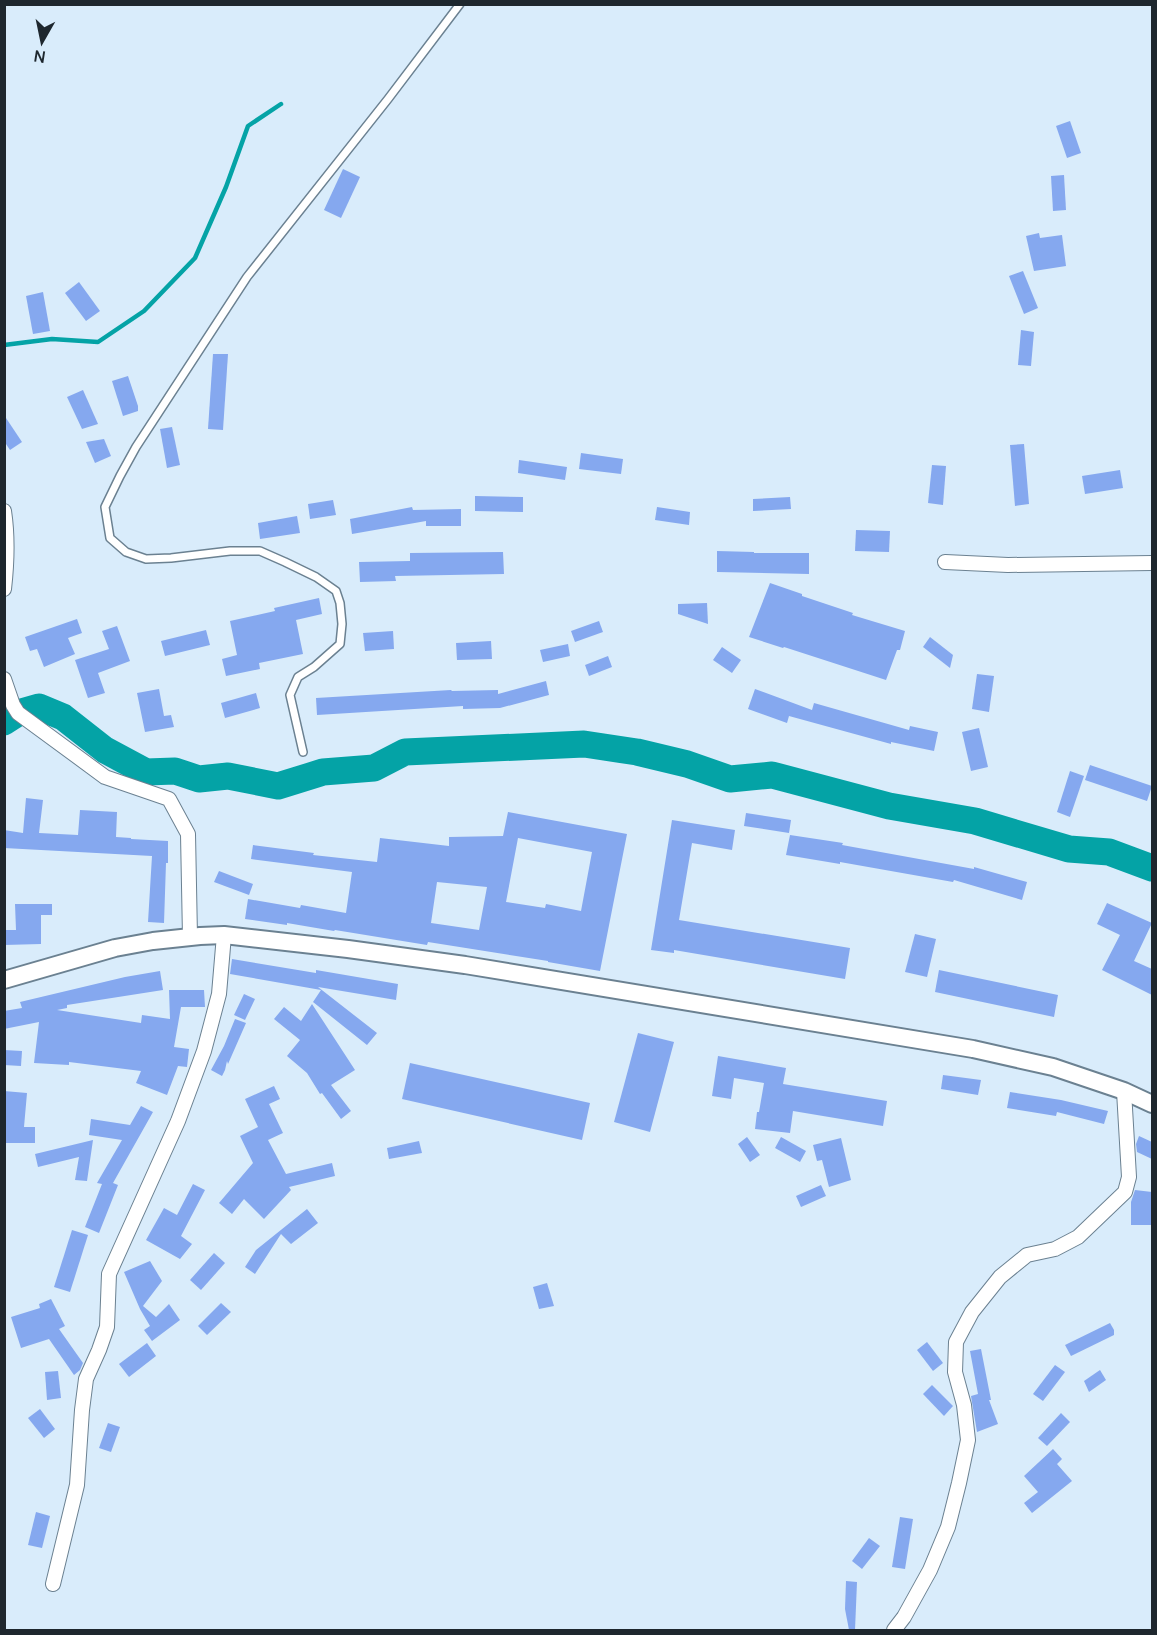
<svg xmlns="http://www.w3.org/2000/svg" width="1157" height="1635" viewBox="0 0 1157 1635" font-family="Manrope,sans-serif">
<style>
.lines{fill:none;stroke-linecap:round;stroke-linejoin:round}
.stream{stroke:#04a3a6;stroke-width:4.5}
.river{stroke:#04a3a6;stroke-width:27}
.building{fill:#85a8ef;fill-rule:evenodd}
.service-casing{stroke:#6b8191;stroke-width:10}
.minor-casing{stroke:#6b8191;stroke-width:16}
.tertiary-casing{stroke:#6b8191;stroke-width:20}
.service{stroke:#fff;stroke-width:7}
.minor{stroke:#fff;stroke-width:14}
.tertiary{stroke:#fff;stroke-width:16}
</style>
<rect width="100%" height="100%" fill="#d9ecfb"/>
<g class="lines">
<g class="stream">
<polyline points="4,345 52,339 98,342 144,311 195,258 226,187 248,126 281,104"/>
<polyline points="4,715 11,718"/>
</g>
<polyline class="river" points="4,722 18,713 39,707 63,717 105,750 146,772 175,771 199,779 228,776 278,786 323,772 374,768 405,752 584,744 637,752 687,764 730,779 772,775 889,806 975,821 1069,849 1109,852 1152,868"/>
</g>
<g class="building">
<polygon points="1070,121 1081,153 1067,158 1056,126"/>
<polygon points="343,169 360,177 341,218 324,210"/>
<polygon points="1064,175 1066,210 1053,211 1051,176"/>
<polygon points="1039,233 1040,238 1062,235 1066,266 1034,271 1026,236"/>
<polygon points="1023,271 1038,308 1024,314 1009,276"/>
<polygon points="79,282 100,311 86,321 65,293"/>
<polygon points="43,292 50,331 33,334 26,296"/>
<polygon points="1021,330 1034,332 1031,366 1018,365"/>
<polygon points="213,354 228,354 223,430 208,429"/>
<polygon points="128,376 138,406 138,411 123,416 112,381"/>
<polygon points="83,390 98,424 82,429 67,397"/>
<polygon points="4,415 22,442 10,450 4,441"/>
<polygon points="172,427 180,465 167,468 160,429"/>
<polygon points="104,439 111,456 95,463 86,442"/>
<polygon points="1024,444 1029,504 1015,506 1010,445"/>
<polygon points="581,453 623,459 621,474 579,469"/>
<polygon points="519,460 567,467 565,480 518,473"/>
<polygon points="932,465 946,466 943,505 928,503"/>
<polygon points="1120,470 1123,488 1085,494 1082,476"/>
<polygon points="475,496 523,497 523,512 475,511"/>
<polygon points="790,497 791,509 753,511 753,499"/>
<polygon points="333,500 336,515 310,519 308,504"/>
<polygon points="412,507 413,510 461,509 461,526 426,526 426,521 352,534 350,519"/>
<polygon points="657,507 690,512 689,525 655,520"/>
<polygon points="297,516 300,533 260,539 258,523"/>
<polygon points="856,530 890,531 889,552 855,551"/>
<polygon points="717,551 754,552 754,553 809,553 809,574 717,572"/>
<polygon points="503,552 504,574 395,576 396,581 360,582 359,562 410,561 410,553"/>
<polygon points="770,583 802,594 802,596 853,613 852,615 905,631 900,650 897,650 886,680 784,647 783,648 749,637"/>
<polygon points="319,598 322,614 296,620 303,654 259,663 260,669 226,676 222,659 237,655 230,621 275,611 274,608"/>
<polygon points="707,603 708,624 678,614 678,604"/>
<polygon points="77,619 82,633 68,638 75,654 44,667 37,649 30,651 25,637"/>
<polygon points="599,621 603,632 575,642 571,631"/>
<polygon points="117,626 130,661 98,673 105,693 88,698 75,660 109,649 102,631"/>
<polygon points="206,630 210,645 165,656 161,641"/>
<polygon points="393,631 394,649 365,651 363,633"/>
<polygon points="930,637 953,655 950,668 923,647"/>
<polygon points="491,641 492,659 457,660 456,643"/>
<polygon points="568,644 570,656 543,662 540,650"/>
<polygon points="722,647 741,660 732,673 713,660"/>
<polygon points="608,656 612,667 589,676 585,665"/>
<polygon points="977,674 994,676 989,712 972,709"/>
<polygon points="546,681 549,695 500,708 463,709 463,706 317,715 316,698 451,690 452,691 498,690 498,694"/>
<polygon points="159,689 164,716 171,715 174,727 145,732 137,693"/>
<polygon points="755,689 812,710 814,703 909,730 910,726 938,732 934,751 891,742 891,744 789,716 787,723 748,709"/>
<polygon points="256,693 260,708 225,718 221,703"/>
<polygon points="979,728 988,767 971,771 962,732"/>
<polygon points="1090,765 1152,786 1147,801 1085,780"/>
<polygon points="1070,771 1084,776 1070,817 1057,812"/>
<polygon points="26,798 43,800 39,833 78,835 80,810 117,812 116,837 131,838 131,839 168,841 168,863 166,863 164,923 148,922 152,856 4,848 4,830 23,833"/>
<path d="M508 812 627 834 600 971 548 962V961L428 942 427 945 335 930 334 931 287 923V925L245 919 248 899 300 908 301 905 346 913 352 872 251 859 253 845 314 853 313 855 377 862 380 838 449 846V837L503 836ZM518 838 592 852 581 911 546 904 545 908 506 902ZM437 882 487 887 479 930 431 923Z"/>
<polygon points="746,813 791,820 789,833 744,826"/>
<polygon points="672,820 735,830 732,850 692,843 679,920 850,948 845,979 674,950 674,953 651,950"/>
<polygon points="790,835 843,843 842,845 974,869 974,867 1027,882 1022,900 954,880 953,882 840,862 840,864 786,855"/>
<polygon points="219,871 253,884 249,895 214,882"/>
<polygon points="1107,903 1152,923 1134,961 1152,969 1152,995 1102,970 1120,935 1097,924"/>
<polygon points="15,904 52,904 52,915 41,915 41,944 4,945 4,930 16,930"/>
<polygon points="915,934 936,939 927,977 905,972"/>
<polygon points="232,959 316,973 316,970 398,984 396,1000 318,987 377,1033 367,1045 313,1002 321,990 230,974"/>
<polygon points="939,970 1058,995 1054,1017 935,992"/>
<polygon points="160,971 163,990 67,1005 67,1008 57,1010 141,1023 142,1015 170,1019 169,990 204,990 205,1007 181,1007 174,1047 189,1049 187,1067 178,1066 167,1095 136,1083 141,1071 69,1062 69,1065 34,1063 39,1022 4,1029 4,1011 22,1008 20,1002 125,977"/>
<polygon points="244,994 255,999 245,1020 234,1015"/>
<polygon points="312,1004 355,1070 331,1085 351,1111 341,1119 322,1093 320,1094 307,1073 287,1056 300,1040 274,1019 284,1007 301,1021"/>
<polygon points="235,1019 246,1023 228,1064 227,1061 225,1070 222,1076 211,1070 224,1046"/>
<polygon points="638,1033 674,1042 650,1132 614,1122"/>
<polygon points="4,1050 22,1051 21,1066 4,1065"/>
<polygon points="718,1056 786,1068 783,1084 887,1101 883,1126 793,1111 790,1133 755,1129 757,1112 759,1112 764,1083 734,1078 731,1099 712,1096"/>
<polygon points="410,1063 590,1103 582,1140 402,1099"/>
<polygon points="943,1075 981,1080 978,1095 941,1089"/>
<polygon points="274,1086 280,1099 269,1104 283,1133 268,1140 286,1174 332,1163 335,1176 289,1187 291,1190 264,1219 244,1199 232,1214 219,1203 253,1163 240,1136 258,1127 245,1099"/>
<polygon points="4,1091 27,1093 24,1127 35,1127 35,1143 5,1143"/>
<polygon points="1010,1092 1061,1100 1108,1111 1104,1124 1057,1112 1056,1116 1007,1108"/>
<polygon points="141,1106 153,1112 113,1183 118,1185 99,1233 85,1227 102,1184 97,1183 122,1140 89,1135 91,1119 130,1125"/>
<polygon points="1139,1136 1152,1142 1152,1159 1137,1152 1136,1144"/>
<polygon points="747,1137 760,1155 750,1162 738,1144"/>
<polygon points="781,1137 806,1151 800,1162 775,1148"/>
<polygon points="841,1138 851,1180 829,1187 822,1160 817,1161 813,1145"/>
<polygon points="93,1140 87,1181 75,1180 79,1157 38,1167 35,1154"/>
<polygon points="419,1141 422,1153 389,1159 387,1148"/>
<polygon points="193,1184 205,1190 181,1236 192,1244 180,1259 146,1240 164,1208 177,1215"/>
<polygon points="821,1185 826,1196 801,1207 796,1196"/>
<polygon points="1135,1190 1152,1192 1152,1225 1131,1225 1131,1202"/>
<polygon points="307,1209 318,1223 291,1244 281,1234 255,1274 245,1267 256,1250"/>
<polygon points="72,1230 88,1235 70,1292 54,1287"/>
<polygon points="214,1253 225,1263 201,1290 190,1280"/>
<polygon points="150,1261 162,1281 143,1306 156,1317 169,1304 180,1320 152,1341 144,1330 150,1326 140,1309 124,1272"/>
<polygon points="547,1283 554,1306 539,1309 533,1287"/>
<polygon points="51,1299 65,1326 59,1329 83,1363 80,1370 74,1375 49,1339 21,1348 11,1317 40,1308 39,1304"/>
<polygon points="221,1303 231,1312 207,1335 198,1326"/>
<polygon points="1110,1323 1114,1330 1114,1335 1071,1356 1065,1345"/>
<polygon points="927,1342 943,1363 933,1371 917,1350"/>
<polygon points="147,1343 156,1356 129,1377 119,1364"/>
<polygon points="981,1349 991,1400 989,1400 998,1424 977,1432 971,1396 978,1394 970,1351"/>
<polygon points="1055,1365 1065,1372 1043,1401 1033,1394"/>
<polygon points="1100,1370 1106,1380 1089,1392 1084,1381"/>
<polygon points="58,1371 61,1398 47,1400 45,1372"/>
<polygon points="932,1385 953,1406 944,1416 923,1394"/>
<polygon points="40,1409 55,1429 44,1438 28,1418"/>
<polygon points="1061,1413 1070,1422 1047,1446 1038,1438"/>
<polygon points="108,1423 120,1427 111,1452 99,1448"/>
<polygon points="1053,1449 1062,1459 1057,1464 1072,1481 1032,1513 1024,1503 1038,1492 1024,1476"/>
<polygon points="36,1512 50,1516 42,1548 28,1545"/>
<polygon points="900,1517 913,1519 905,1569 892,1567"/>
<polygon points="869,1538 880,1546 862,1569 852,1561"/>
<polygon points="846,1581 857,1582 855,1630 849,1630 845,1609"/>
</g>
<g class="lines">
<g class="service-casing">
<polyline id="service" points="303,752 290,695 298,677 314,667 340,644 342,624 340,603 336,591 316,577 285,562 260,551 230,551 171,558 146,559 126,552 110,538 105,507 120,476 136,447 247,277 388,99 460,4"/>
</g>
<g class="minor-casing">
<g id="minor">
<path d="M4 511C8 537 7 563 4 589"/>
<polyline points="945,562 1008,565 1152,563"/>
<polyline points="4,679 13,705 18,713 105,777 169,799 188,834 190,937"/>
<polyline points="53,1584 77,1485 82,1410 86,1379 99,1350 107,1327 109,1274 178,1121 204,1051 219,994 224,935"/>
<polyline points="894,1630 904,1617 930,1570 948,1527 959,1483 968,1440 964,1405 955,1372 956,1342 972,1312 1000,1277 1027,1255 1055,1249 1078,1237 1125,1192 1129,1177 1124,1091"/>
</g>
</g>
<g class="tertiary-casing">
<polyline id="tertiary" points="4,980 115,948 153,941 200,936 224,935 348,949 465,965 973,1049 1053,1067 1124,1091 1152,1104"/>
</g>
<use href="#service" class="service"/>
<use href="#minor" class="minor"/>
<use href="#tertiary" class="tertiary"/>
</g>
<rect width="1157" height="1635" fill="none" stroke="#1e272e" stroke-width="12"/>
<g transform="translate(42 42) rotate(189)" stroke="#d9ecfb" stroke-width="4.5" paint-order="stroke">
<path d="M0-4.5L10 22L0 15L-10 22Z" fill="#1e272e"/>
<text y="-9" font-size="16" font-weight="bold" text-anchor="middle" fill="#1e272e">N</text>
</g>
</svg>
